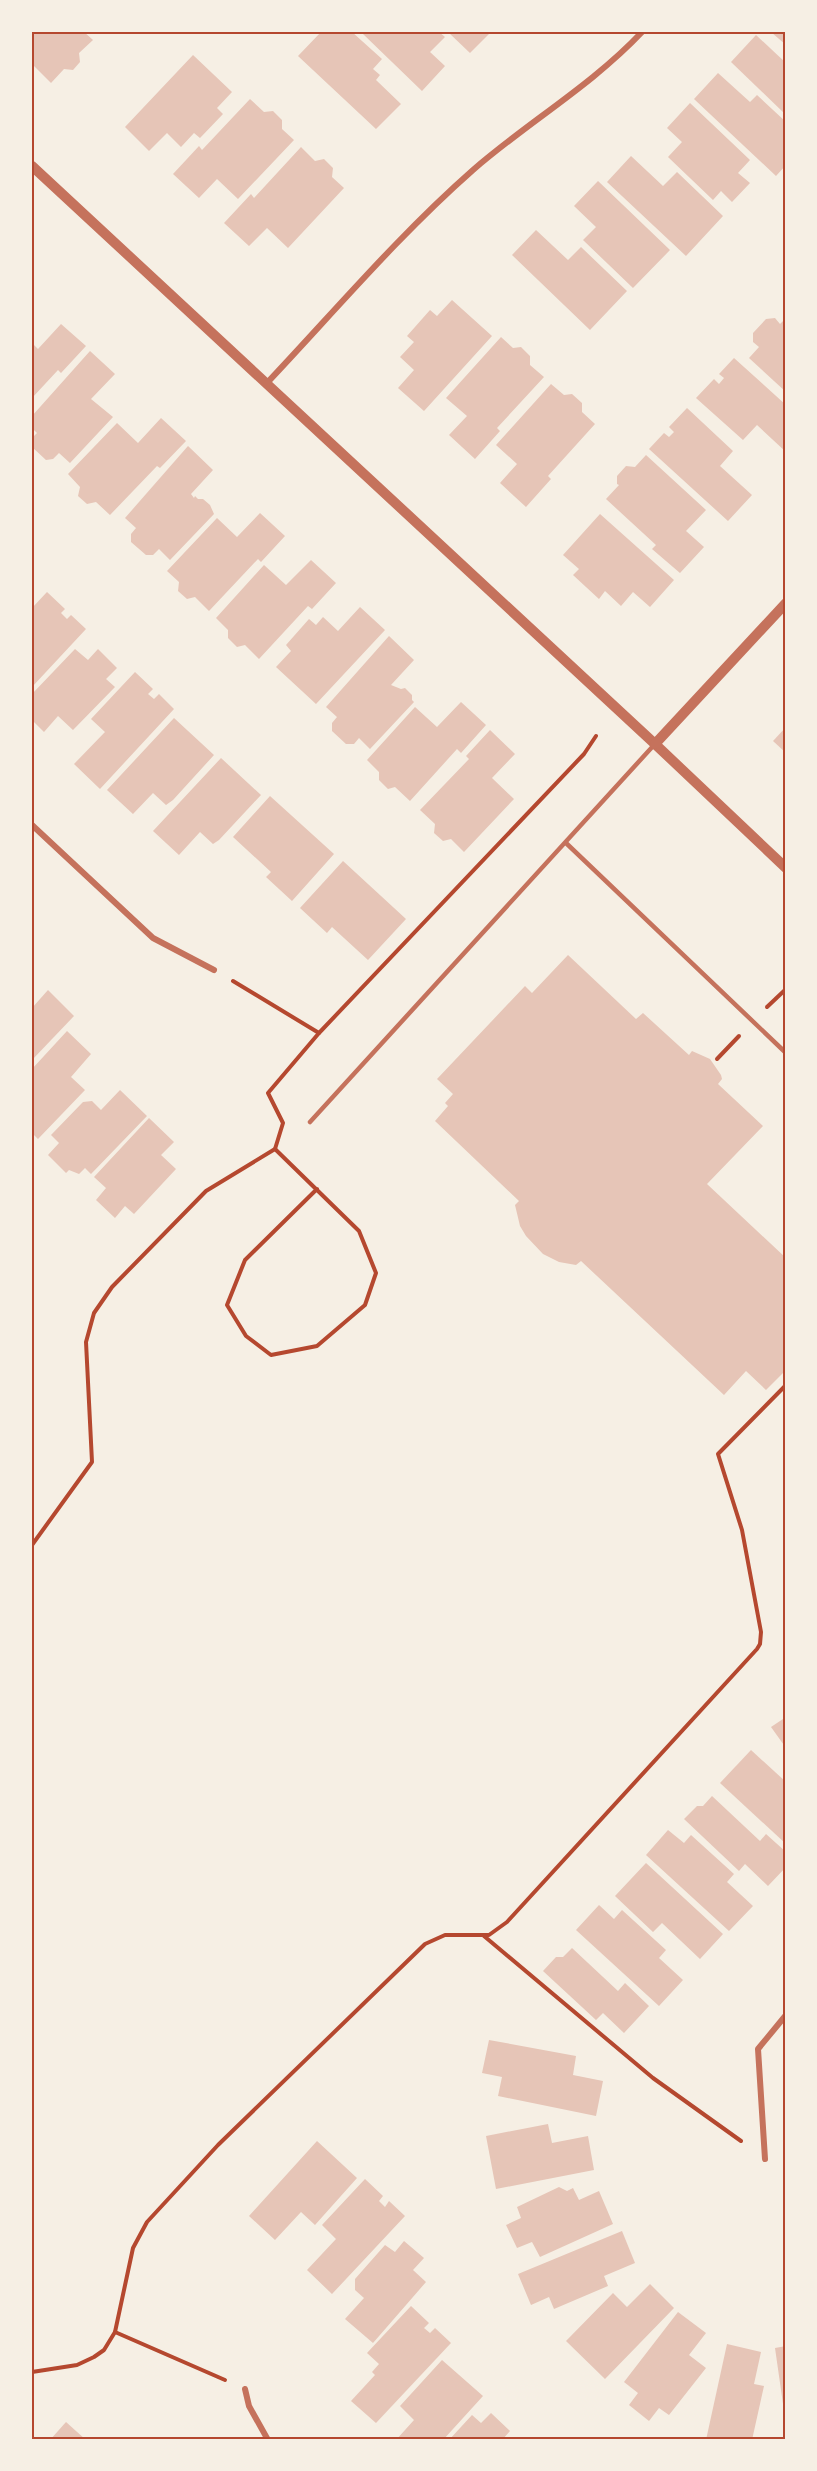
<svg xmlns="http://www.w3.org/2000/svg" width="817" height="2471" viewBox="0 0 817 2471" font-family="'Titillium Web',sans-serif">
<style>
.building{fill:#e6c5b7}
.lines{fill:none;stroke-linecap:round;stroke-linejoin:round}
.path{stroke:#b5482f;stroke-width:4}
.service{stroke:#c5725c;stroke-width:4.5}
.minor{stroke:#c5725c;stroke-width:6}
.tertiary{stroke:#c5725c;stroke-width:10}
.neatline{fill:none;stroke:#b5482f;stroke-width:2}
</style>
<rect width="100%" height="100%" fill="#f6efe4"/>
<g class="building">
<polygon points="32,32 84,32 93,40 79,53 80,62 73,70 64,69 51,83 32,64"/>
<polygon points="321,32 352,32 382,59 373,69 380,75 376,80 401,104 376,129 298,56"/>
<polygon points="366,32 439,32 445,37 430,52 445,66 422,91 363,34"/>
<polygon points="448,32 491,32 470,53"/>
<polygon points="771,32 786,32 786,45"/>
<polygon points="756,35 786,63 786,115 731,62"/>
<polygon points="193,55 232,92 217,108 223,114 200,138 194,133 181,147 167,133 149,151 125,127"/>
<polygon points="718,73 750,102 757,95 786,122 786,165 776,176 694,99"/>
<polygon points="250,99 264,112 273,111 282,120 282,129 294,140 238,199 217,179 199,198 173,174 199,146 202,150"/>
<polygon points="690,103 750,160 738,173 750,183 732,202 721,191 713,200 668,157 682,142 667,128"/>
<polygon points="301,147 315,161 324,159 333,168 332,177 344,188 288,248 267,228 249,246 224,223 251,194 254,198"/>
<polygon points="631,156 663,186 677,172 723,216 686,256 607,182"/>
<polygon points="598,181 670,250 633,288 583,240 596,227 574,206"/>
<polygon points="536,230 568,260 581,247 627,291 590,330 512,255"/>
<polygon points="452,300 492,336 424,411 398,388 414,370 400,357 414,342 407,336 430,310 437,316"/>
<polygon points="775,318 780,324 786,318 786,392 749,358 759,347 753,342 753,333 766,319"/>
<polygon points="61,324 86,346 61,373 58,370 32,398 32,343 38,349"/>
<polygon points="501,337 513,348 521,347 530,356 530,365 544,377 497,428 500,431 475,459 449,435 467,416 446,398"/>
<polygon points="90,351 115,374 91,399 113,417 70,463 59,453 53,459 46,460 32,447 32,438 37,433 32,428 32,416"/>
<polygon points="734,358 786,405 786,452 757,425 743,440 696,398 714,379 719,384 724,378 719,374"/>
<polygon points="551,384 564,395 572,394 582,403 582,412 595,424 548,476 551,479 526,507 500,483 517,464 496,445"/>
<polygon points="687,408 733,451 720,466 752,495 728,521 649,449 664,433 669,437 674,432 669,427"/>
<polygon points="161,418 186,441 160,468 157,466 110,515 96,502 87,504 78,496 80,487 68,474 117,423 138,443"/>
<polygon points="188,446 213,470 191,494 194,498 195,496 198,499 203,499 210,505 214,514 170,560 159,549 153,555 146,555 131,542 131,534 136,528 125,518"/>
<polygon points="646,455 706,510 686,531 704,547 680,573 652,549 656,545 606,499 619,485 617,484 617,476 626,466 635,467"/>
<polygon points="260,513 285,536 261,562 258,559 209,611 195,597 187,599 178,591 179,582 167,571 217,518 237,537"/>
<polygon points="600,514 674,580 650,607 633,592 621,606 605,591 599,599 573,575 579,569 563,555"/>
<polygon points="311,560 336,583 312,609 308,606 259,659 245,645 237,647 228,638 228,630 216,618 264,565 286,585"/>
<polygon points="47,592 65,609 61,613 67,619 71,615 86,629 32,687 32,608"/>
<polygon points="360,607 385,630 316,704 276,667 291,651 286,645 309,619 316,625 323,617 338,631"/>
<polygon points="389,636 414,660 391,685 401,689 405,688 412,695 412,700 414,702 370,749 359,738 354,744 346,744 332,731 332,723 337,717 326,707"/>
<polygon points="75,649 88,660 98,649 117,668 106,679 115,687 73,730 58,716 44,732 32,720 32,694"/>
<polygon points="135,672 153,689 148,694 154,699 159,694 174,709 100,789 74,764 105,732 91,719"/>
<polygon points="461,702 486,725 461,753 457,749 410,801 395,787 388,789 379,780 379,772 367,760 415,707 437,727"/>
<polygon points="174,718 214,755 173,800 166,805 153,793 133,814 107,790"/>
<polygon points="786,727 786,753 773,741"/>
<polygon points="490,730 515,754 492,778 514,799 464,852 451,839 443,841 434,833 435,824 420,810 469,759 466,756"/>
<polygon points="221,758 261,795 219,840 213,844 200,832 179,855 153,831"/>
<polygon points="270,796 334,854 292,901 266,877 271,872 233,837"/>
<polygon points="343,861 406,919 368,960 332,927 327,933 300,908"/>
<polygon points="568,955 636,1019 643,1013 689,1055 692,1051 710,1059 721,1075 722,1079 718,1084 763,1126 707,1184 786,1258 786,1370 766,1390 746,1371 724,1395 581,1261 576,1265 559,1262 543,1254 526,1236 520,1226 515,1205 519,1201 435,1121 448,1106 445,1103 453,1094 437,1079 525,986 532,993"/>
<polygon points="48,990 74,1016 32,1060 32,1008"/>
<polygon points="67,1031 91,1054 71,1077 85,1090 38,1139 32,1133 32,1069"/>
<polygon points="120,1090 147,1116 91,1174 85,1168 79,1174 69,1170 66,1173 48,1155 59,1143 51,1135 83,1102 92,1101 101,1110"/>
<polygon points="149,1118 174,1142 161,1155 176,1169 134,1214 125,1206 115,1218 96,1200 106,1188 94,1177"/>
<polygon points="786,1717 786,1748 771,1727"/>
<polygon points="751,1750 786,1782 786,1844 720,1783"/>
<polygon points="712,1796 760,1841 766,1834 786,1852 786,1867 768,1886 745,1864 739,1871 684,1819 697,1806 703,1806"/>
<polygon points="668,1830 684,1843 691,1835 734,1874 727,1882 753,1906 729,1931 646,1855"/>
<polygon points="646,1863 723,1934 700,1959 662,1923 653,1932 615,1896"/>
<polygon points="599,1905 614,1919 622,1910 666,1950 659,1958 683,1980 659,2006 576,1930"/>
<polygon points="572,1948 618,1991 625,1983 649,2006 624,2033 603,2013 596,2020 543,1971 556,1957 563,1957"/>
<polygon points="489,2040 576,2056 573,2075 603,2081 596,2116 498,2096 502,2077 482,2073"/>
<polygon points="548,2124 552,2143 588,2136 594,2170 496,2189 486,2136"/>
<polygon points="317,2141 357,2178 315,2225 301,2212 275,2240 249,2216"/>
<polygon points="365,2179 383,2196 379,2201 385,2207 389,2201 405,2216 332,2294 307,2270 336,2239 322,2225"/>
<polygon points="559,2187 567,2191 573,2188 579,2200 599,2191 613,2224 540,2257 532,2242 517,2248 506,2225 521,2218 517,2207"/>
<polygon points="622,2231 635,2263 604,2276 608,2286 554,2309 549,2297 531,2305 518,2274"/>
<polygon points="404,2241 424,2258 413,2270 426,2282 373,2343 345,2319 364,2298 355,2290 355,2279 385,2245 395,2252"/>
<polygon points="650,2284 674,2308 605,2379 566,2341 613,2293 627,2307"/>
<polygon points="411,2306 429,2323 424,2328 430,2333 435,2328 451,2343 376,2423 351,2401 375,2375 372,2372 379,2364 367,2353"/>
<polygon points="678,2312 706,2333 689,2355 706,2368 669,2415 659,2408 649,2421 629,2405 638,2393 624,2382"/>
<polygon points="727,2344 761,2352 754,2384 764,2386 752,2440 706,2440"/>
<polygon points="786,2346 786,2411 784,2411 775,2348"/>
<polygon points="442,2360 483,2396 443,2440 396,2440 414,2420 400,2406"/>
<polygon points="491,2413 510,2431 502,2440 449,2440 472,2415 481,2423"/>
<polygon points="66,2422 86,2440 50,2440"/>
</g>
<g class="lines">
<g class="path">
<polyline points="233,981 319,1033"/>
<polyline points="767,1007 786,989"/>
<polyline points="717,1059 739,1036"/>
<polyline points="275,1149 359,1231 376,1273 365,1305 317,1346 271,1355 246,1336 227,1305 245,1260 317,1189"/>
<polyline points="32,1545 92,1462 86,1342 94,1313 112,1287 206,1191 275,1149 283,1123 268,1093 319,1033 584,754 596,736"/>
<polyline points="484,1936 653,2078 741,2141"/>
<polyline points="115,2332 225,2380"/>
<polyline points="32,2372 77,2365 94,2357 104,2350 115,2332 133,2248 147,2222 218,2145 425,1944 445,1935 489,1935 507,1922 757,1649 760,1644 761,1632 742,1530 718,1454 786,1385"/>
</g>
<g class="service">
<polyline points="566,843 786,1053"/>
<polyline points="310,1122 654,745"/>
</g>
<g class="minor">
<path d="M266 384C334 312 398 236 473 170 528 122 591 86 642 32"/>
<polyline points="32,825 153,938 214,970"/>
<polyline points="765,2159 758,2049 786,2015"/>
<polyline points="245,2389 249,2406 268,2440"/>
</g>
<g class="tertiary">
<polyline points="32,166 655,744 786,868"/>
<polyline points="655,744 786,603"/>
</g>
</g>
<rect width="817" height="2471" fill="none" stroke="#f6efe4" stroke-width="66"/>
<rect x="33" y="33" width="751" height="2405" class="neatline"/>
</svg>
